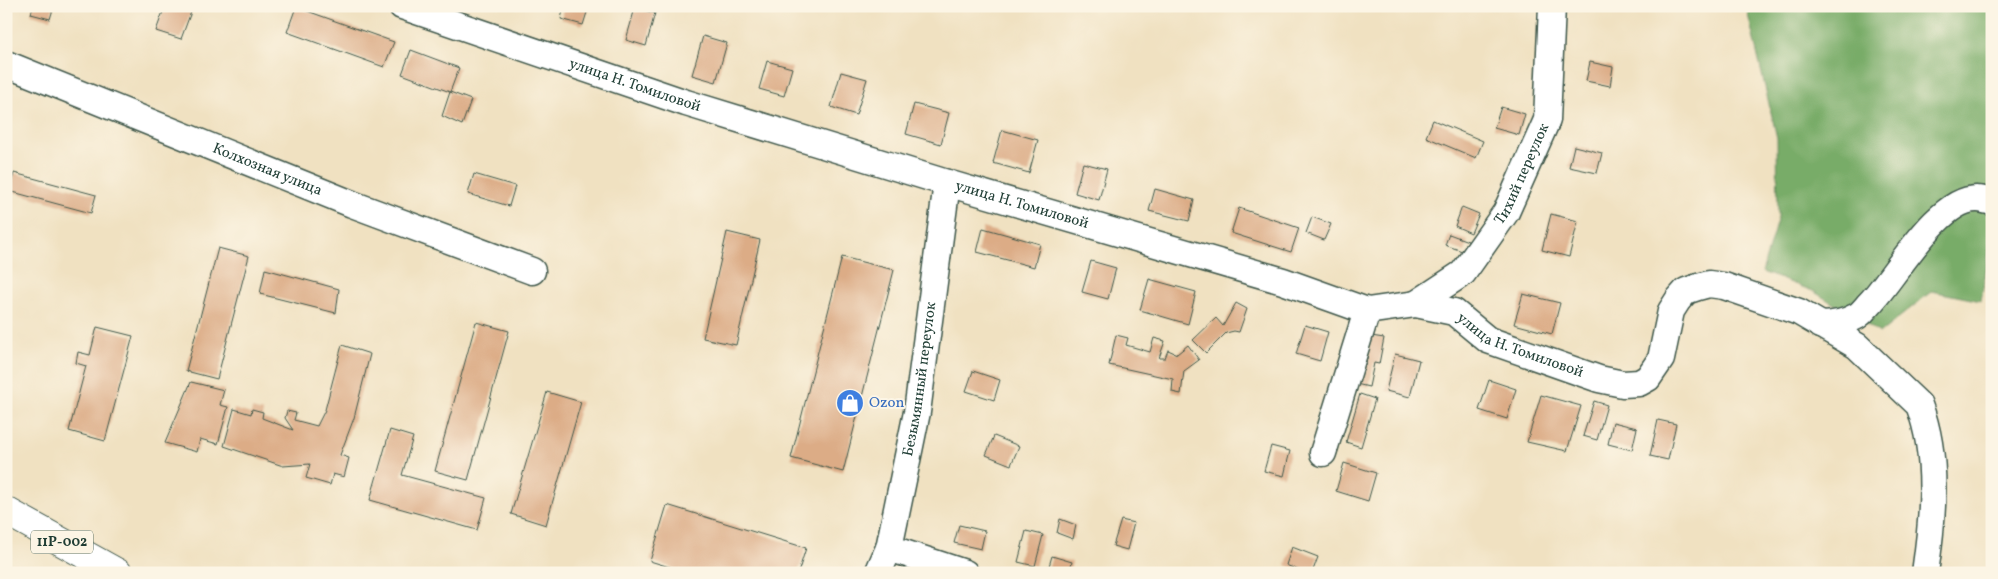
<svg xmlns="http://www.w3.org/2000/svg" width="1998" height="579" viewBox="0 0 1998 579" font-family="Vollkorn,serif">
<style>
.forest{fill:#78ac68;stroke:#4c744e}
.building{fill:#dcac86}
.lines{fill:none;stroke-linecap:round;stroke-linejoin:round}
.minor-casing{stroke:#3e5649;stroke-width:29}
.major-casing{stroke:#3e5649;stroke-width:30}
.minor{stroke:#fff;stroke-width:26}
.major{stroke:#fff;stroke-width:28}
.labels{text-anchor:middle;dominant-baseline:central;stroke-width:4;stroke-linejoin:round;paint-order:stroke}
.shield{fill:#fcf5e5;stroke:#617469;stroke-width:1}
.shield-label{font-size:14px;font-weight:bold;fill:#1f3d34}
.street-label{font-size:15px;fill:#1f3d34;stroke:#fcf5e5}
.shop-label{font-size:15px;fill:#366cbe;stroke:#fcf5e5;text-anchor:start}
</style>
<rect width="100%" height="100%" fill="#fcf5e5"/>
<filter id="ink" filterUnits="userSpaceOnUse"><feTurbulence type="fractalNoise" baseFrequency=".02" numOctaves="2"/><feDisplacementMap in="SourceGraphic" scale="10" xChannelSelector="R" yChannelSelector="G"/><feConvolveMatrix kernelMatrix="1 2 1 2 8 2 1 2 1" color-interpolation-filters="sRGB"/></filter>
<filter id="wash" filterUnits="userSpaceOnUse"><feTurbulence type="fractalNoise" baseFrequency=".0096" numOctaves="4" result="noise"/><feDisplacementMap in="SourceGraphic" scale="20" xChannelSelector="R" yChannelSelector="G"/><feGaussianBlur stdDeviation="1.12" result="paint"/><feColorMatrix in="noise" values="0 0 0 0 0 0 0 0 0 0 0 0 0 0 0 0 0 1.4 0 .05"/><feComposite in="paint" operator="in"/></filter>
<g filter="url(#wash)">
<rect width="100%" height="100%" fill="#f0e1c1"/>
<polygon class="forest" points="1746,6 1992,6 1992,233 1981,301 1932,291 1880,333 1813,291 1762,272 1778,217 1777,138"/>
<g id="blocks">
<g class="building">
<polygon points="33,6 54,6 50,19 31,14"/>
<polygon points="165,6 171,6 191,12 181,39 156,31"/>
<polygon points="564,6 589,6 583,25 561,19"/>
<polygon points="296,7 394,42 384,67 287,32"/>
<polygon points="635,8 655,13 646,46 626,40"/>
<polygon points="703,36 727,43 716,82 692,75"/>
<polygon points="411,50 459,68 450,92 402,74"/>
<polygon points="767,61 792,68 784,96 759,89"/>
<polygon points="1590,62 1613,67 1610,86 1586,81"/>
<polygon points="841,72 867,79 856,115 831,107"/>
<polygon points="450,92 471,100 462,125 442,116"/>
<polygon points="914,104 949,113 941,144 906,134"/>
<polygon points="1501,107 1525,114 1519,135 1494,128"/>
<polygon points="1433,120 1483,141 1476,158 1426,137"/>
<polygon points="1002,130 1038,140 1029,173 993,163"/>
<polygon points="1574,146 1602,153 1597,173 1569,167"/>
<polygon points="1083,163 1107,169 1099,200 1075,193"/>
<polygon points="14,173 96,195 91,213 9,191"/>
<polygon points="474,174 515,186 509,206 468,194"/>
<polygon points="1155,189 1194,200 1189,221 1149,211"/>
<polygon points="1462,207 1479,214 1471,233 1455,226"/>
<polygon points="1239,208 1299,228 1291,252 1231,233"/>
<polygon points="1551,214 1578,221 1569,257 1542,250"/>
<polygon points="1312,217 1331,224 1324,240 1306,233"/>
<polygon points="983,228 1040,244 1034,267 977,252"/>
<polygon points="727,232 760,240 736,345 703,338"/>
<polygon points="1449,234 1468,241 1465,252 1445,245"/>
<polygon points="218,248 249,256 217,379 186,371"/>
<polygon points="842,257 894,270 843,472 791,458"/>
<polygon points="1091,261 1116,268 1108,299 1082,292"/>
<polygon points="265,269 339,289 336,313 260,294"/>
<polygon points="1149,279 1196,292 1188,324 1140,310"/>
<polygon points="1523,294 1560,303 1552,334 1514,324"/>
<polygon points="1236,303 1247,309 1239,332 1234,331 1226,333 1206,353 1193,340 1216,318 1223,326"/>
<polygon points="476,322 509,331 468,480 435,471"/>
<polygon points="1305,325 1328,332 1320,361 1296,354"/>
<polygon points="97,327 133,336 105,441 69,431 86,366 76,363 78,352 90,355"/>
<polygon points="1116,335 1128,338 1126,345 1150,352 1154,338 1165,341 1159,358 1165,358 1168,350 1177,354 1188,345 1199,360 1184,371 1181,394 1172,392 1173,379 1109,365"/>
<polygon points="1371,336 1384,338 1379,364 1374,363 1369,387 1356,384 1360,363 1366,364"/>
<polygon points="342,345 370,354 354,418 340,455 349,458 344,477 333,474 330,485 306,478 310,464 283,466 224,446 234,409 251,414 252,409 263,412 262,418 293,430 285,418 287,411 296,413 294,420 317,426 325,410"/>
<polygon points="1395,354 1419,360 1410,397 1386,391"/>
<polygon points="973,371 1000,380 994,400 966,391"/>
<polygon points="1489,380 1516,389 1507,419 1479,410"/>
<polygon points="191,382 224,390 220,405 228,407 218,444 200,439 197,452 165,443"/>
<polygon points="547,392 581,402 546,525 511,514"/>
<polygon points="1360,394 1375,399 1361,447 1346,442"/>
<polygon points="1541,395 1581,406 1567,451 1527,442"/>
<polygon points="1594,401 1607,405 1597,440 1583,436"/>
<polygon points="1658,420 1676,424 1668,460 1650,456"/>
<polygon points="1613,422 1637,428 1632,450 1608,444"/>
<polygon points="390,430 413,437 402,475 486,498 477,530 370,500"/>
<polygon points="994,436 1019,446 1011,465 986,455"/>
<polygon points="1271,446 1290,451 1284,476 1264,471"/>
<polygon points="1344,463 1376,473 1368,501 1336,491"/>
<polygon points="667,505 806,548 798,573 689,573 650,561"/>
<polygon points="1060,519 1076,525 1073,539 1057,533"/>
<polygon points="1121,520 1134,523 1127,550 1113,546"/>
<polygon points="959,525 985,531 981,549 954,543"/>
<polygon points="1026,531 1043,535 1035,566 1018,562"/>
<polygon points="1292,547 1318,557 1312,573 1305,573 1286,565"/>
<polygon points="1052,556 1072,562 1069,573 1047,573"/>
</g>
</g>
</g>
<g filter="url(#ink)">
<use href="#blocks" fill-opacity="0" stroke="#3e5649" stroke-width="1"/>
<g class="lines">
<g class="minor-casing">
<g id="minor">
<path id="s1" d="M402 6 686 103 947 183 1283 281 1367 311 1416 304 1454 312 1488 340 1599 379 1623 384 1639 383 1648 378 1661 359 1671 311 1678 300 1686 291 1698 287 1709 284 1724 286 1799 312 1857 346 1919 405C1939 458 1933 518 1925 573"/>
<path id="s2" d="M6 64 352 204 532 271"/>
<path id="s3" d="M1416 304 1463 273 1506 212 1547 120 1552 6"/>
<path d="M1820 325C1833 325 1845 323 1857 316 1862 313 1866 307 1870 303 1895 277 1938 198 1977 199 1982 199 1987 201 1992 202"/>
<polyline points="1323,453 1367,311"/>
<polyline points="889,548 965,573"/>
<path id="s4" d="M878 573 889 548 917 412 947 183"/>
</g>
</g>
<g class="major-casing">
<polyline id="major" points="6,511 118,573"/>
</g>
<use href="#minor" class="minor"/>
<use href="#major" class="major"/>
</g>
</g>
<defs>
<g id="shop-disc" transform="scale(1.4375)"><circle r="9.5" fill="#3f7fe0" stroke="#fcf5e5"/><path d="M-5-2.5h2.3a2.7 3.5 0 0 1 5.4 0H5L5.5 6h-11ZM-1.5-2.5h3a1.5 2.3 0 0 0-3 0Z" fill="#fff"/></g>
</defs>
<g fill-rule="evenodd">
<use href="#shop-disc" x="850" y="403"/>
</g>
<g class="labels">
<rect class="shield" x="31" y="530.5" width="62" height="23" rx="4"/>
<g class="shield-label">
<text x="62" y="542">11Р-002</text>
</g>
<g class="street-label">
<text stroke="none"><textPath href="#s1" startOffset="246">улица Н. Томиловой</textPath></text>
<text stroke="none"><textPath href="#s2" startOffset="282">Колхозная улица</textPath></text>
<text stroke="none"><textPath href="#s3" startOffset="172">Тихий переулок</textPath></text>
<text stroke="none"><textPath href="#s1" startOffset="651">улица Н. Томиловой</textPath></text>
<text stroke="none"><textPath href="#s1" startOffset="1176">улица Н. Томиловой</textPath></text>
<text stroke="none"><textPath href="#s4" startOffset="199">Безымянный переулок</textPath></text>
</g>
<g class="shop-label">
<text x="869" y="403">Ozon</text>
</g>
</g>
<rect width="1998" height="579" fill="none" stroke="#fcf5e5" stroke-width="25"/>
</svg>
